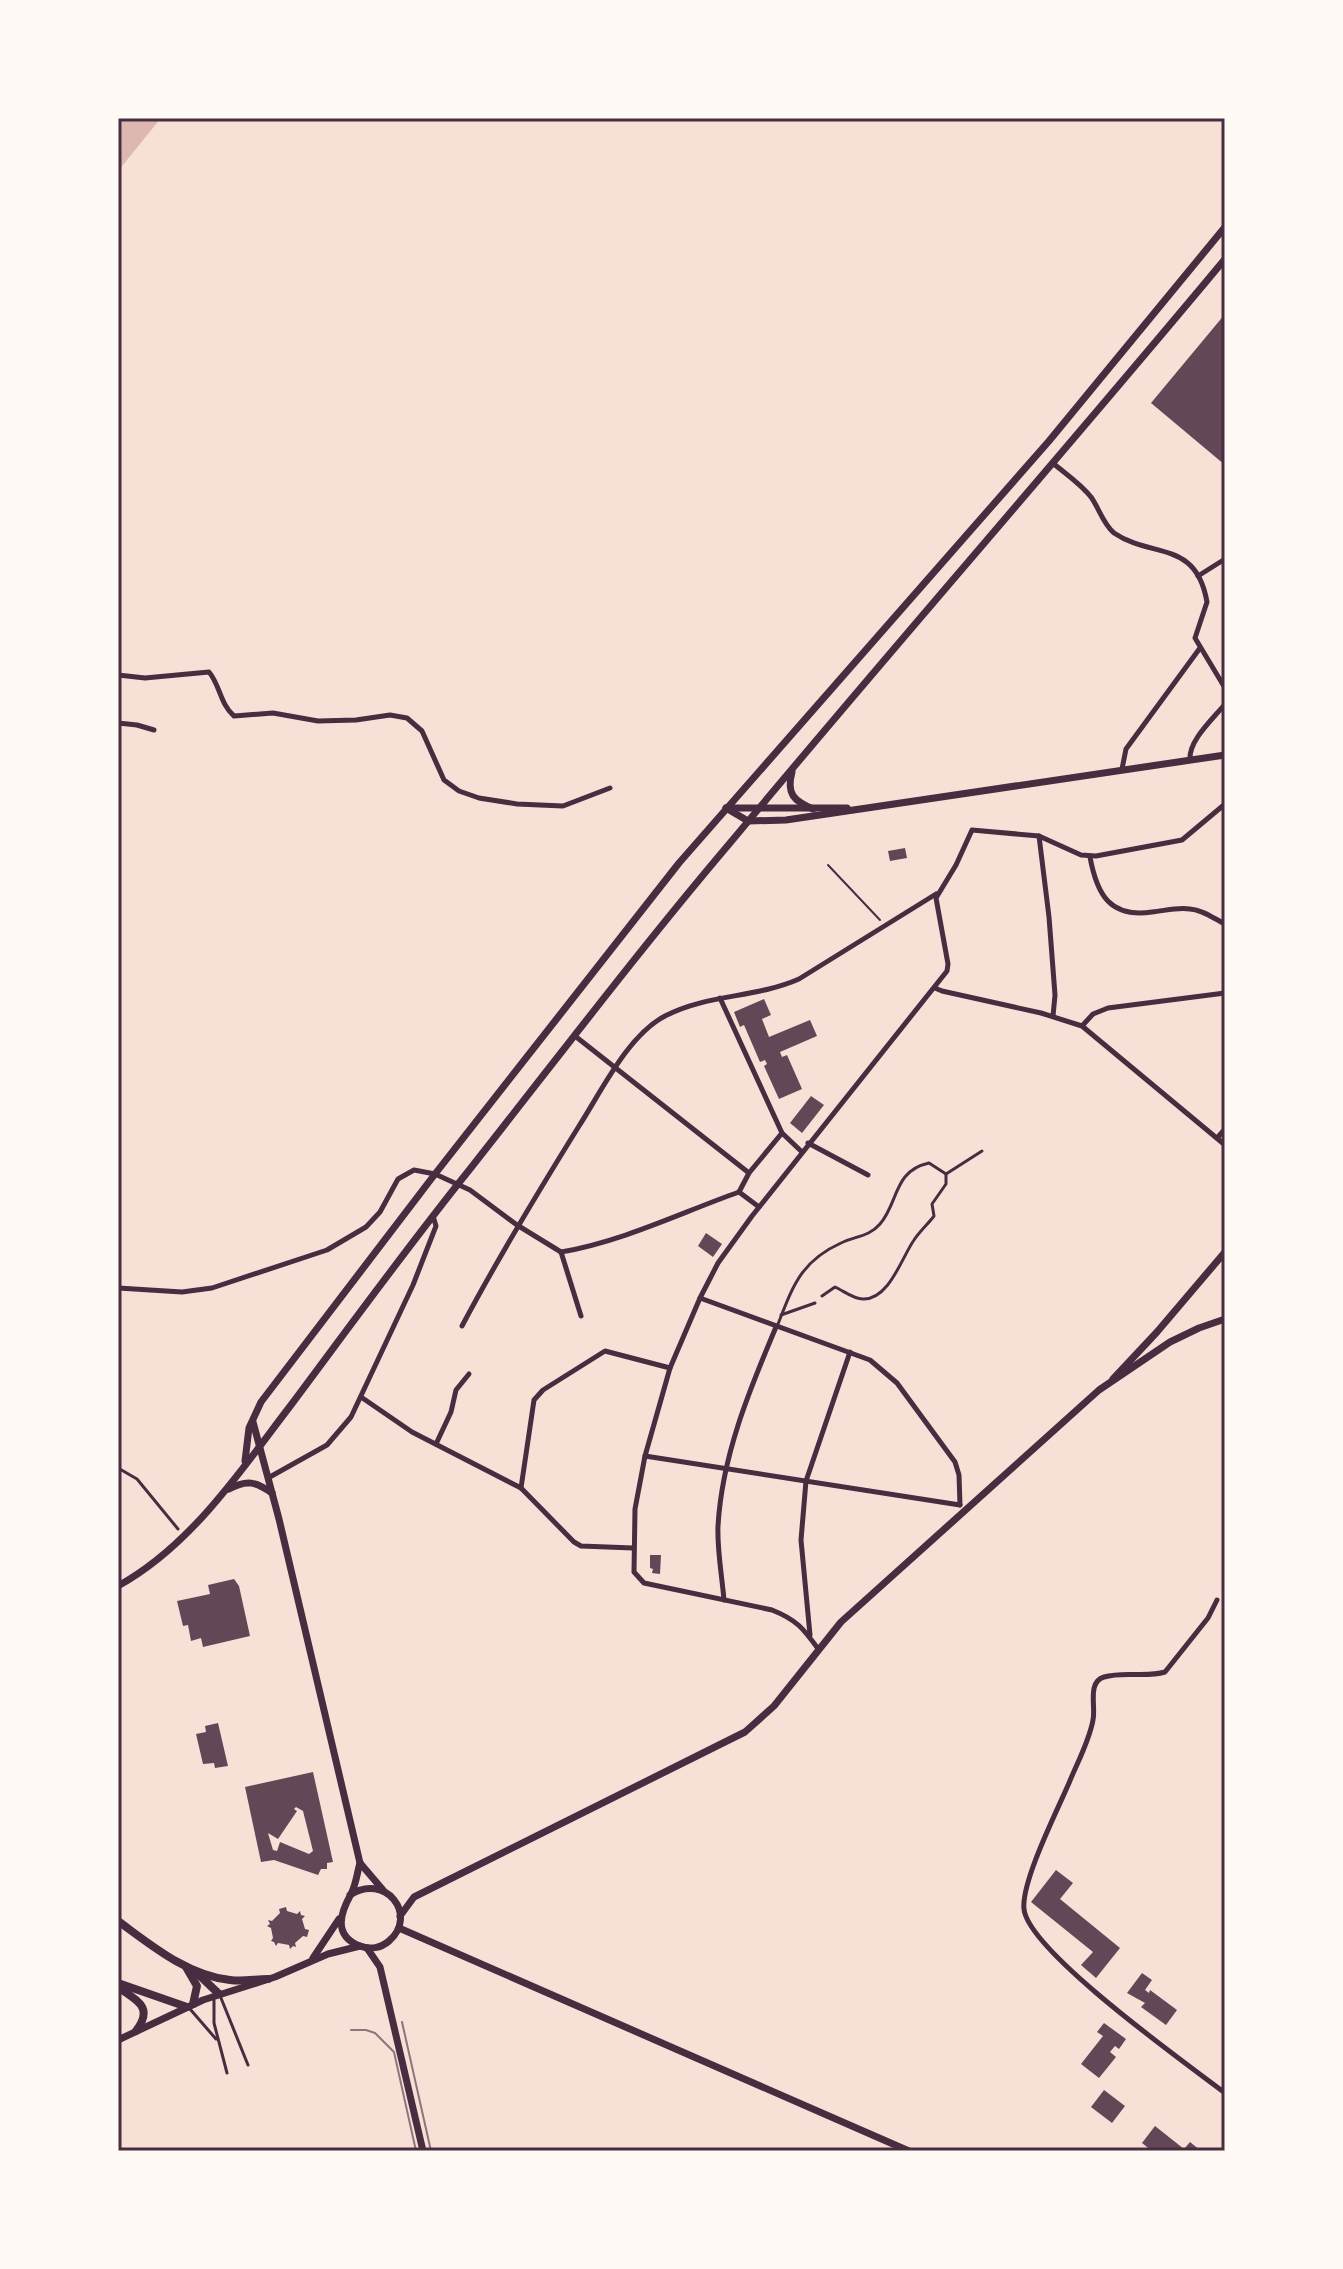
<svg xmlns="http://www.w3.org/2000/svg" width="1343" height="2269" viewBox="0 0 1343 2269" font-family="'Roboto Condensed',sans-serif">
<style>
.water{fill:#dcb8b0}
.building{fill:#644757;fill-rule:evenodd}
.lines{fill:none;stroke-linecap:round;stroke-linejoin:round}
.path{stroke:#4a2c40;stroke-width:2}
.service{stroke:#4a2c40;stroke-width:3}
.minor{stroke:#4a2c40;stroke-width:5}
.tertiary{stroke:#4a2c40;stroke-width:7}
.secondary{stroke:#4a2c40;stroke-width:7}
.primary{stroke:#4a2c40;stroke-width:8}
.tram{stroke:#8f747c;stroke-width:2}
.neatline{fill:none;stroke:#4a2c40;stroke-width:3}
</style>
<rect width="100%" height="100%" fill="#f7e1d7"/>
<polygon class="water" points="118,118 161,118 118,171"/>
<g class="building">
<polygon points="1225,314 1225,465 1151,403"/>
<polygon points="905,848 907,858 890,861 888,851"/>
<polygon points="764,999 771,1015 762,1019 769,1037 810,1020 817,1036 780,1052 782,1057 787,1055 802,1089 779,1099 764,1066 767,1064 765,1060 760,1062 744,1025 740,1027 734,1012"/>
<polygon points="811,1096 824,1105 802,1133 790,1123"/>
<polygon points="706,1233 722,1244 713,1257 698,1246"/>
<polygon points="650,1555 661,1555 660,1574 652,1573 653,1569 650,1568"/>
<polygon points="234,1579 239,1586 250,1636 203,1647 201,1638 191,1641 188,1625 183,1626 177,1601 210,1594 208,1585"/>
<polygon points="218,1723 228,1766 215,1768 214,1763 203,1764 196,1734 206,1732 205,1726"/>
<path d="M313 1772 333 1862 327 1863V1869H321L318 1875 274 1860 261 1862 245 1787ZM296 1807 303 1811 313 1851 309 1854 280 1842 277 1851 273 1850 268 1833 278 1839 297 1811 294 1809Z"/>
<polygon points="1056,1870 1073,1883 1060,1899 1120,1948 1096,1978 1081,1965 1093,1952 1031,1902"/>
<polygon points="286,1907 287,1911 297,1914 300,1911 301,1915 305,1916 302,1919 305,1929 309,1930 307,1937 303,1936 295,1943 296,1947 293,1946 290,1949 289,1945 278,1943 276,1946 274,1942 271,1941 273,1938 271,1928 267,1926 270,1924 268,1920 272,1921 280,1913 279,1909"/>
<polygon points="1142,1973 1152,1980 1145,1990 1149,1993 1150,1990 1177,2010 1166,2025 1141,2007 1145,2003 1127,1993"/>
<polygon points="1104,2023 1126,2039 1119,2049 1115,2046 1110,2052 1116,2057 1099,2078 1081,2064 1103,2036 1097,2032"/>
<polygon points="1104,2090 1125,2106 1112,2123 1091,2107"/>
<polygon points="1155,2126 1184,2149 1190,2142 1201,2151 1152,2151 1142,2143"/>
</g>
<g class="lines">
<polyline class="path" points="828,865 880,920"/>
<g class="service">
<polyline points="946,1174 982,1151"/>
<path d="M822 1296 835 1287C844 1291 853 1299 863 1299 889 1300 902 1257 914 1240 920 1231 928 1224 934 1216L932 1204 946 1184V1174"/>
<polyline points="781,1315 815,1303"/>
<path d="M778 1324C793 1286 801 1261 841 1243 855 1236 869 1237 880 1224 899 1202 893 1171 929 1163L946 1174"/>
<polyline points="118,1468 137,1479 178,1529"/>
<polyline points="221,1998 248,2065"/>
<polyline points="214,2000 214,2023 227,2073"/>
<polyline points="190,2009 216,2039"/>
</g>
<g class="minor">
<path d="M1054 464C1066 474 1081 484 1091 497 1099 508 1103 524 1114 533 1152 559 1196 539 1207 602L1195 638 1225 688"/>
<polyline points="1198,576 1225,559"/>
<path d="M118 675 145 678 209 672C220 685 220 704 234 716L273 713 318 721 356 720 390 715 407 718 422 731 444 780 459 791 479 798 517 804 563 806 610 788"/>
<polyline points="118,723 137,725 154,730"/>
<path d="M1190 759C1189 740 1213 719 1225 704"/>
<polyline points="1122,769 1126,749 1200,648"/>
<polyline points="1039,836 1049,917 1055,995 1053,1016"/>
<path d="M1090 857C1097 895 1110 918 1152 912 1164 911 1177 907 1190 909 1203 910 1213 918 1225 924"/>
<polyline points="935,988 942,991 1041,1013 1082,1026 1225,1145"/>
<polyline points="720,998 782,1133 802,1152"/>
<polyline points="1082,1026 1093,1014 1108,1008 1225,993"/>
<polyline points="575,1036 749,1173"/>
<polyline points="1217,1138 1225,1129"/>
<polyline points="808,1143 868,1175"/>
<polyline points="739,1192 749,1173 782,1133"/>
<polyline points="561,1252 581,1316"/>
<path d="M118 1288 182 1292 212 1288 327 1250 366 1227 380 1212 398 1179 414 1170 435 1174 470 1190 517 1225 561 1252C624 1241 680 1213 739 1192L759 1207"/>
<polyline points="700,1298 870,1360 897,1383 955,1462 959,1475 960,1505"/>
<path d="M462 1326C498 1258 538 1192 579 1126 601 1092 628 1035 665 1016 707 994 756 998 799 979L936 894"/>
<polyline points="361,1397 412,1432 521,1488 574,1542 581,1546 633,1548"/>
<polyline points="436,1444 451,1412 456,1390 469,1374"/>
<polyline points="645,1456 960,1505"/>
<polyline points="268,1478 327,1445 351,1417 413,1285 436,1226 433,1216"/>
<polyline points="521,1488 534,1400 543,1390 605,1351 670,1368"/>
<path d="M724 1600C722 1576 717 1550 718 1526 722 1456 749 1391 776 1327"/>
<path d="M1217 1600 1208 1618 1165 1672C1146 1678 1124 1671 1104 1677 1087 1682 1096 1707 1093 1720 1089 1742 1077 1763 1069 1783 1057 1811 1021 1882 1024 1909 1028 1951 1187 2064 1225 2093"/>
<polyline points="810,1635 801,1540 806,1481 850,1352"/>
<path d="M819 1650C803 1628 797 1620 772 1610L644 1583 634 1572 635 1509 645 1456 670 1368 700 1298 718 1263 752 1216 947 971 948 964 936 898 956 865 972 830 1039 836 1081 855 1096 856 1182 840 1225 804"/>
</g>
<g class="tertiary">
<polyline points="726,808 748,821 786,820 1225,755"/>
<polyline points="726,808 847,808"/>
<polyline points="1113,1379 1157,1332 1225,1252"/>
<polyline points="399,1928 909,2151"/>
</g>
<g class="secondary">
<path d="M792 772C786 794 794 801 813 809"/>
<polyline points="253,1422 279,1519 360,1863 383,1890"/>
<polyline points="245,1461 249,1428 261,1402 435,1174 679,863 1049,441 1225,227"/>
<path d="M229 1489C247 1479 256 1482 272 1493"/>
<path d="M118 1586C192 1545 241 1470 291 1405 350 1326 408 1246 470 1169 556 1060 640 949 730 843 893 647 1062 455 1225 259"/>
<path d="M350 1895C385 1872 419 1915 389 1941 381 1948 370 1950 360 1946 332 1935 341 1912 351 1894 356 1885 357 1873 360 1863"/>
<polyline points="400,1916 414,1897 745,1732 774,1706 841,1622 1099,1390 1170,1342 1199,1328 1225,1319"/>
<polyline points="367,1948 380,1967 423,2151"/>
<polyline points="313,1958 339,1919"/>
<polyline points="118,2040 203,2000 275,1977 328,1954 360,1946"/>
</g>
<g class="primary">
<path d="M118 1921C151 1945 188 1976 230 1980 243 1982 255 1979 268 1979"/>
<polyline points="186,1967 197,1986 193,2004"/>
<polyline points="198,1974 219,1994"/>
<polyline points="118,1983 187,2007"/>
<path d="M118 1987C135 2000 155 2006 136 2031"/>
</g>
<g class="tram">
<polyline points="402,2022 431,2151"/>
<polyline points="351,2030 366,2030 375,2033 394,2052 416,2151"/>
</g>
</g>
<rect width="1343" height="2269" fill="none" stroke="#fffaf5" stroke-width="240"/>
<rect x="120" y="120" width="1103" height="2029" class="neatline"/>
</svg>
